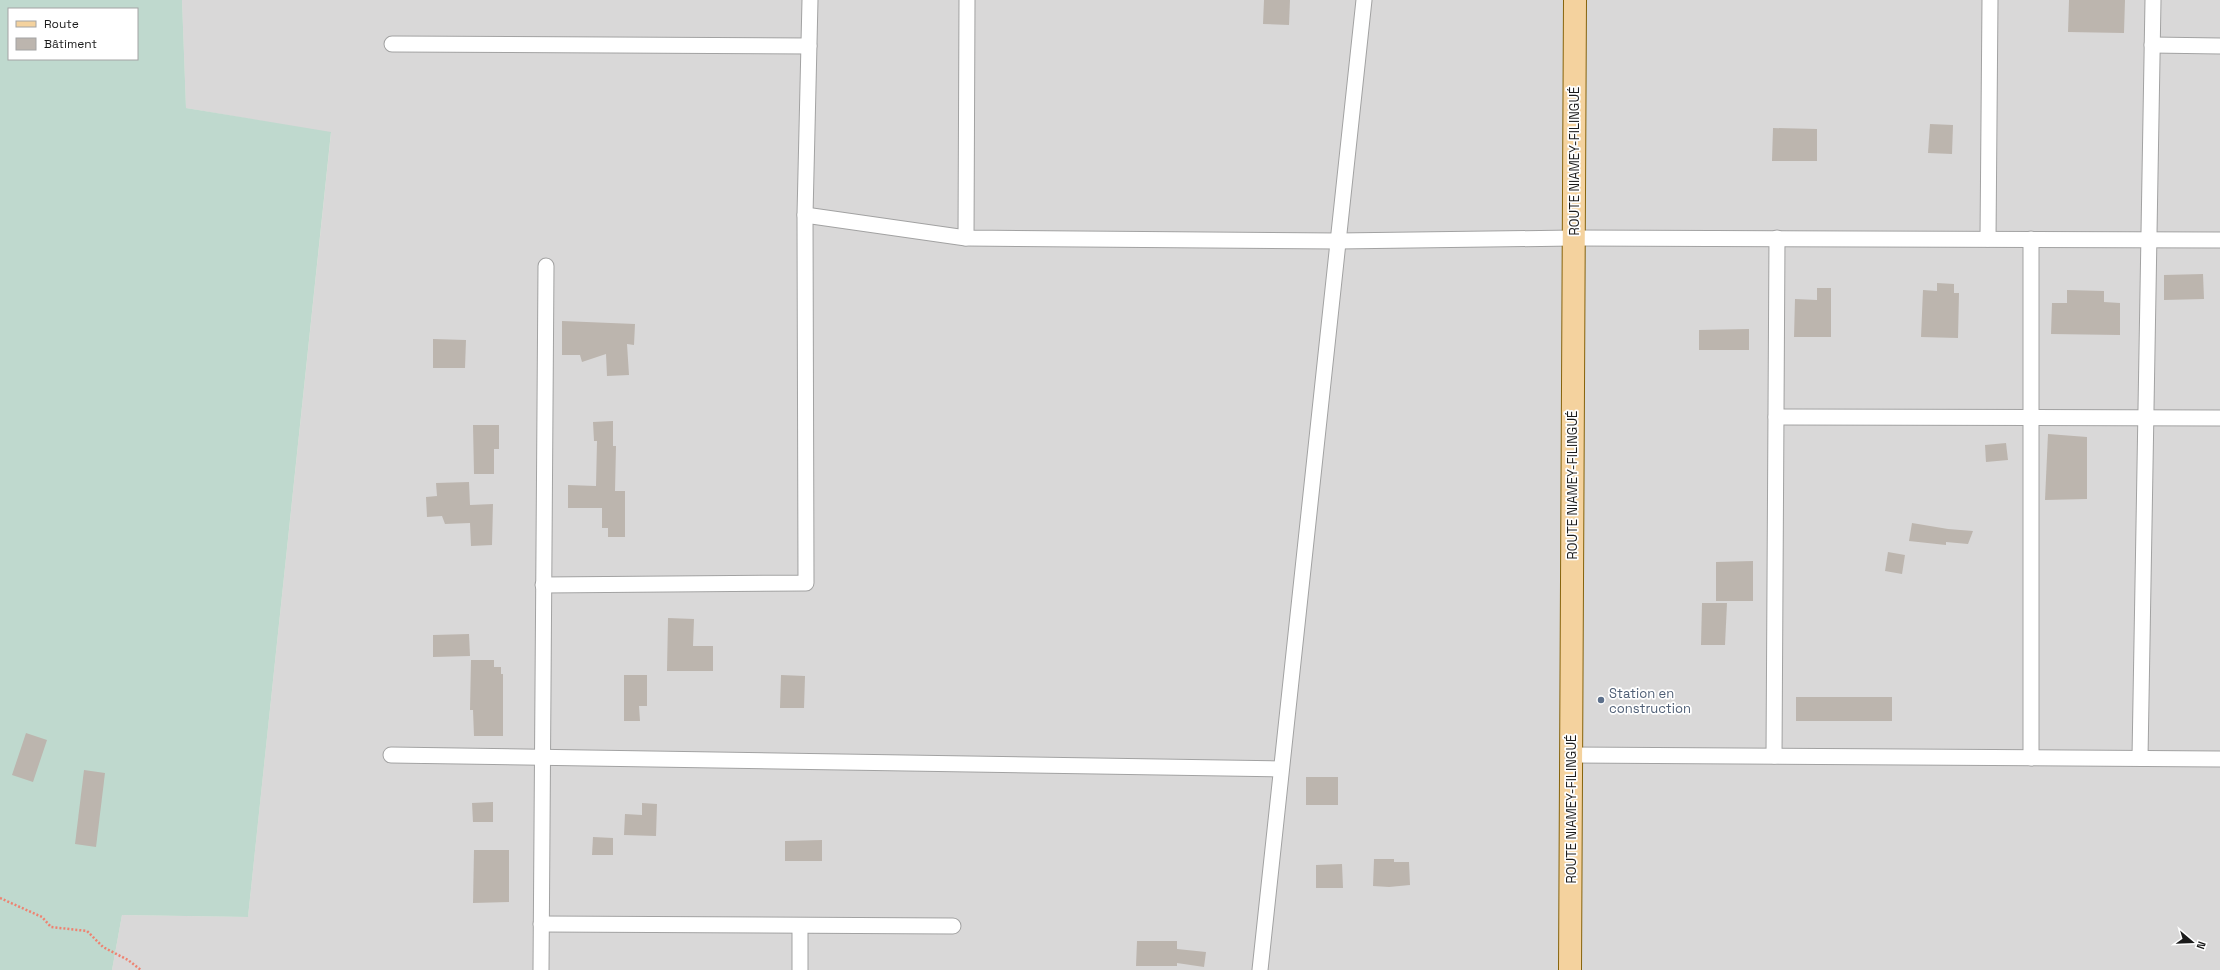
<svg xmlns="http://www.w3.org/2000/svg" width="2220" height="970" viewBox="0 0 2220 970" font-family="'Space Grotesk',sans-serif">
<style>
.residential{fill:#d9d8d8}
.wetland{fill:#bfd9ce;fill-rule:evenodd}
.building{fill:#bcb5ae}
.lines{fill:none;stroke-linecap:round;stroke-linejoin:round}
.minor-casing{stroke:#a2a2a2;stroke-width:17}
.primary-casing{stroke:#86630b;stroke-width:24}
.path{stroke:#ee8270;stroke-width:2.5;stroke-dasharray:2 2;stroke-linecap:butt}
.minor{stroke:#fff;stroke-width:15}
.primary{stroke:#f4d29e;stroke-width:22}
.service-dot{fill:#5c6f8a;stroke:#fff;stroke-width:1.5}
.labels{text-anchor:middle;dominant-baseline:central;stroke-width:3.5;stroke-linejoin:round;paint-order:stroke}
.street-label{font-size:13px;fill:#1b1b1b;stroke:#fff}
.service-label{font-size:13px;fill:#4e5e75;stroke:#fff;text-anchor:start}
</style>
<rect width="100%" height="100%" fill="#ece9e1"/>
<polygon class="residential" points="182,0 2220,0 2220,970 112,970 122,915 248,917 331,133 186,108"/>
<path class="wetland" d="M0 0H182L186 108 331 132 248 917 122 915 112 970H0ZM9 9H137V59H9Z"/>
<g class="building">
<polygon points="1264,0 1290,0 1289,25 1263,24"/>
<polygon points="2069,0 2125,0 2124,33 2068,32"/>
<polygon points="1930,124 1953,125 1952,154 1928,153"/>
<polygon points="1773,128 1817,129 1817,161 1772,161"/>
<polygon points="2203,274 2204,299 2164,300 2164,275"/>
<polygon points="1937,283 1954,284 1954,293 1959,293 1958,338 1921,337 1923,290 1937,291"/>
<polygon points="1817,288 1831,288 1831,337 1794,337 1795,299 1817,300"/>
<polygon points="2067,290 2104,291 2104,302 2120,303 2120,335 2051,334 2052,303 2067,303"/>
<polygon points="562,321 635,324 634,345 627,344 629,375 607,376 606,354 582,362 580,355 562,355"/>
<polygon points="1749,329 1749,350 1699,350 1699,330"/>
<polygon points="433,339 466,340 465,368 433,368"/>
<polygon points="613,421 613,446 616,446 615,491 625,491 625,537 608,537 608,528 602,528 602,508 568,508 568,485 596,486 597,441 594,441 593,422"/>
<polygon points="473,425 499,425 499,449 494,449 494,474 474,474"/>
<polygon points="2048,434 2087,437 2087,499 2045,500"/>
<polygon points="2006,443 2008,460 1986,462 1985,445"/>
<polygon points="469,482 470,505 493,504 492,545 471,546 470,523 445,524 442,516 427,517 426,497 437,496 436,483"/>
<polygon points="1912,523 1948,529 1973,531 1968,544 1946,542 1946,545 1909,541"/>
<polygon points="1888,552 1905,555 1902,574 1885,571"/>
<polygon points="1753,561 1753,601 1716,601 1716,562"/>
<polygon points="1702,603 1727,603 1725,645 1701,645"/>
<polygon points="668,618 694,619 693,646 713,646 713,671 667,671"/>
<polygon points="469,634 470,656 433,657 433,635"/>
<polygon points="471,660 494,660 494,667 501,667 501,674 503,674 503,736 474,736 473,710 470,710"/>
<polygon points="624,675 647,675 647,706 639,706 640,721 624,721"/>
<polygon points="781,675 805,676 804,708 780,708"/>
<rect x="1796" y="697" width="96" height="24"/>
<polygon points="26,733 47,740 33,782 12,775"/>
<polygon points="84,770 105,773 96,847 75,844"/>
<rect x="1306" y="777" width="32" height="28"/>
<polygon points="493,802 493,822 473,822 472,803"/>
<polygon points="642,803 657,804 656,836 624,835 625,814 642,815"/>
<polygon points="593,837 613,838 613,855 592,855"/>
<polygon points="822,840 822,861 785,861 785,841"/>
<polygon points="474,850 509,850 509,902 473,903"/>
<polygon points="1374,859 1394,859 1394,862 1409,862 1410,885 1389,887 1373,886"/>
<polygon points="1342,864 1343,888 1316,888 1316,865"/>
<polygon points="1137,941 1177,941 1177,949 1206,952 1204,967 1177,963 1177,966 1136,966"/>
</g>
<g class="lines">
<g class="minor-casing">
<g id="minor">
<polyline points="392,44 809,46"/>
<polyline points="2152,45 2220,46"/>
<polyline points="805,215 966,238 1338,241 1573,238 2220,240"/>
<polyline points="966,238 967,0"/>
<polyline points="1988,239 1990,0"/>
<polyline points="1776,417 2220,418"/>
<polyline points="543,585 806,583 805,215 810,0"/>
<polyline points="391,755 1281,769"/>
<polyline points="1572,755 2220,759"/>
<polyline points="1774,756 1777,238"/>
<polyline points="2031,758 2031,239"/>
<polyline points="2140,758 2153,0"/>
<polyline points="541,924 953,926"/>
<polyline points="541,970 546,266"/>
<polyline points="800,970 800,926"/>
<polyline points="1260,970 1364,0"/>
</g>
</g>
<g class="primary-casing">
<polyline id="primary" points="1570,970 1575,0"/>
</g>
<polyline class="path" points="0,898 42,917 51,927 87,931 103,947 128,960 141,970"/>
<use href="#minor" class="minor"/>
<use href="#primary" class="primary"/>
</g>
<circle class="service-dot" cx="1601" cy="700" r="4"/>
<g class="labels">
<g class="street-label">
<text transform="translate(1574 161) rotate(-90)">ROUTE NIAMEY-FILINGUÉ</text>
<text transform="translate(1572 485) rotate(-90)">ROUTE NIAMEY-FILINGUÉ</text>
<text transform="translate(1571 809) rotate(-90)">ROUTE NIAMEY-FILINGUÉ</text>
</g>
<g class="service-label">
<text x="1609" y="693">Station en<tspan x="1609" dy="15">construction</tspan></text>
</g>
</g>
<rect x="8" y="8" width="130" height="52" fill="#ffffff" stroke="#a4a4a4"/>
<rect x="16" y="21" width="20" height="6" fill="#f4d29e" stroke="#a4a4a4"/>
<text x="44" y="28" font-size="12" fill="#1b1b1b">Route</text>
<rect x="16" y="38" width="20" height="12" fill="#bcb5ae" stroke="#a4a4a4"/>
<text x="44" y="48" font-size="12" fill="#1b1b1b">Bâtiment</text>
<g transform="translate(2192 942) rotate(109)" stroke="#ffffff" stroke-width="3" paint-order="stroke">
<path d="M0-3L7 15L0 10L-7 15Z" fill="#1b1b1b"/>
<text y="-6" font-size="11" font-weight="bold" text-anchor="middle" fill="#1b1b1b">N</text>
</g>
</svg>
